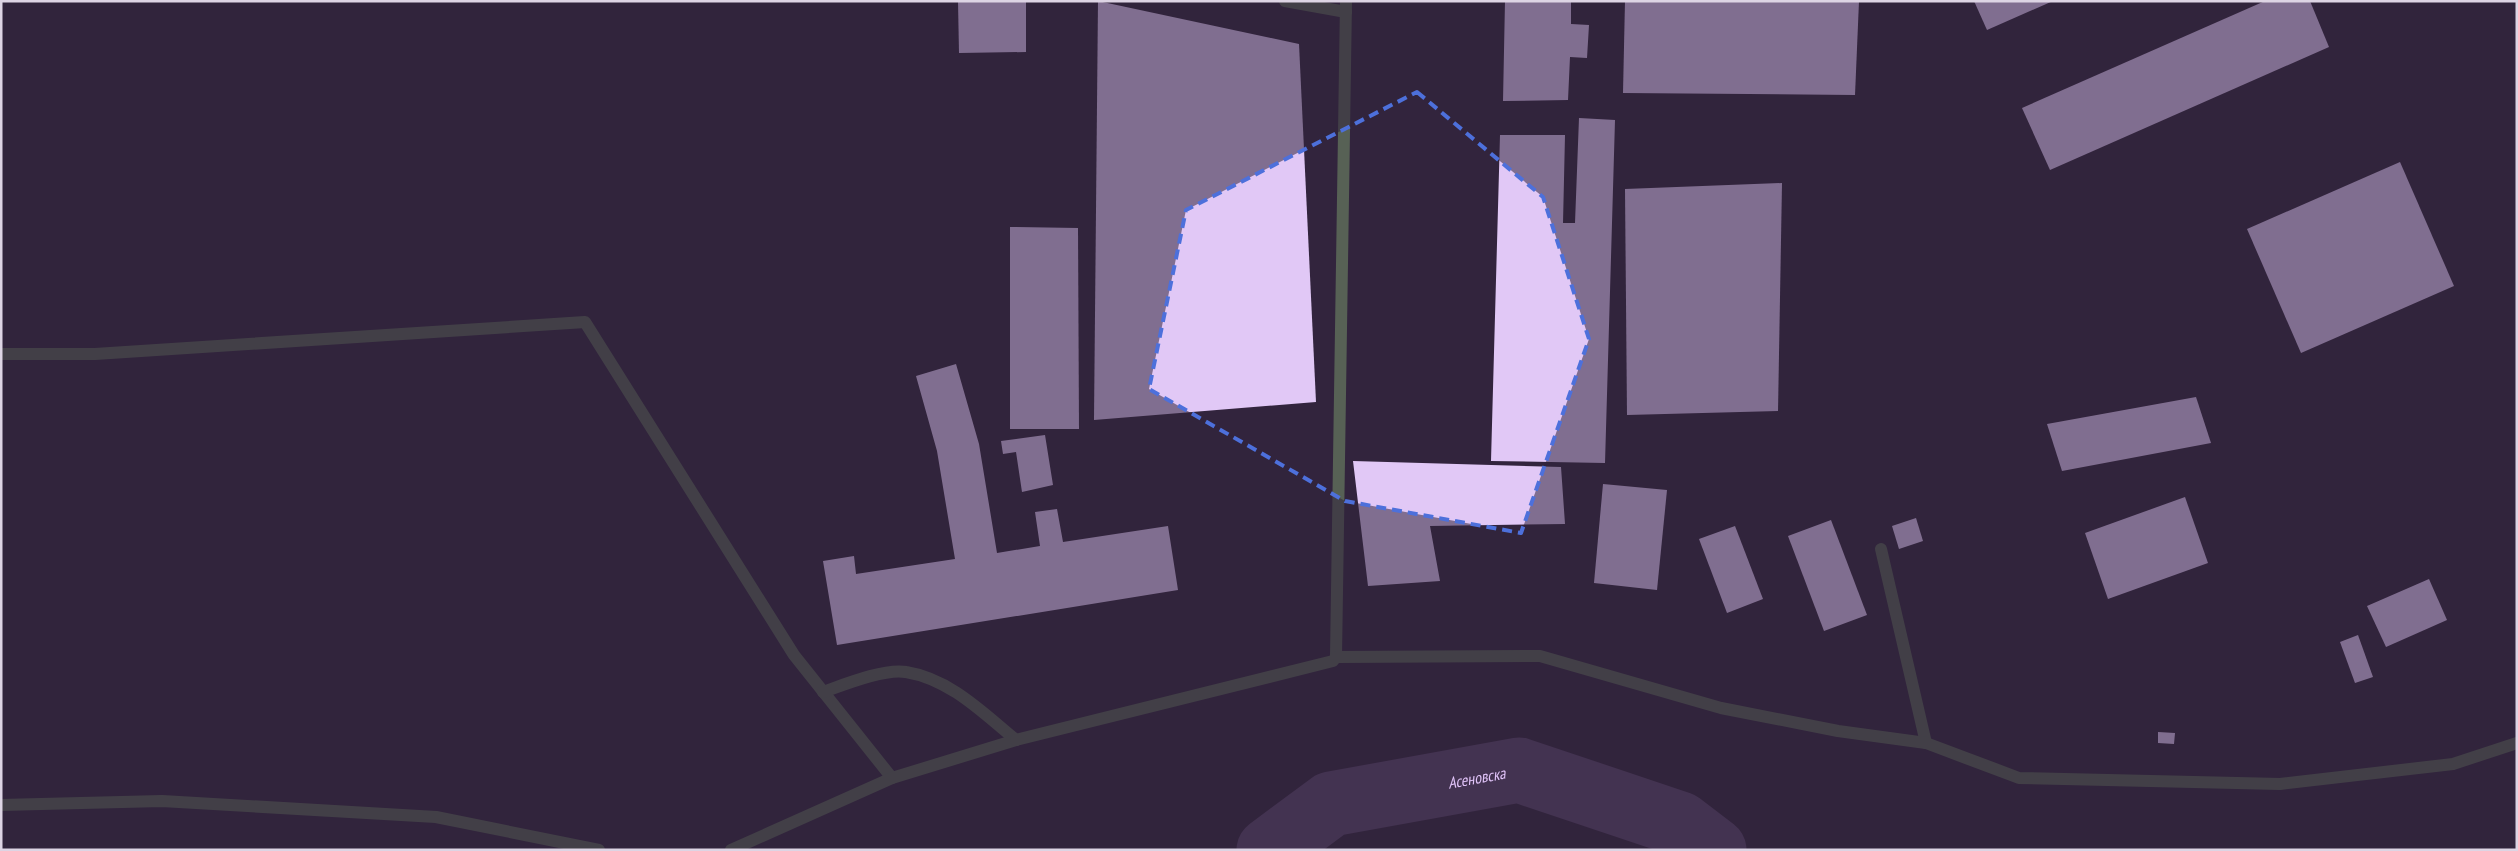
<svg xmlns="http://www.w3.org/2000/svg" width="2518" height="851" viewBox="0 0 2518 851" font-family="'PT Sans Narrow',sans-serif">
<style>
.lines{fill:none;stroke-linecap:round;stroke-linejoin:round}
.river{stroke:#5a456b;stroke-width:65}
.building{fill:#e1c8f6}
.lane{stroke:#576155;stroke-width:12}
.street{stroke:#576155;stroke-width:12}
.marked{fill:none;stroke:#4d70db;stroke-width:4;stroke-dasharray:10 6;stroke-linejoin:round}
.labels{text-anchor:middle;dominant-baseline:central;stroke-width:5;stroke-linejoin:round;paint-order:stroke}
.water-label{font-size:16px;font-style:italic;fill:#e0c3f8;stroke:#281a32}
</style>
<rect width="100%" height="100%" fill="#32243d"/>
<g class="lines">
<path class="river" id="s1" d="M1269 850 1331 804 1519 770 1680 824 1714 850"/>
</g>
<g class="building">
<polygon points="958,1 1026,1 1026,52 959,53"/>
<polygon points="1098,1 1299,44 1316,402 1094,420"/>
<polygon points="1505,1 1571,1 1571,24 1589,25 1587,58 1570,57 1568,100 1503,101"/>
<polygon points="1625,1 1859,1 1855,95 1623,93"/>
<polygon points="1974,1 2053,1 1987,30"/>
<polygon points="2265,1 2310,1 2329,47 2050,170 2022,108"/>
<polygon points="1579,118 1615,120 1605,463 1491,461 1500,135 1565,135 1563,223 1575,223"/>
<polygon points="2400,162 2454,286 2301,353 2247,229"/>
<polygon points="1782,183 1778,411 1627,415 1625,189"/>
<polygon points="1010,227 1078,228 1079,429 1010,429"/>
<polygon points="956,364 979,444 997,553 1040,546 1035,512 1057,509 1063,542 1168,526 1178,590 837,645 823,561 854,556 856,574 955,559 937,451 916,376"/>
<polygon points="2196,397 2211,443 2062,471 2047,424"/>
<polygon points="1045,435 1053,485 1022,492 1016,452 1003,454 1001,441"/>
<polygon points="1353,461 1561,467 1565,524 1430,526 1440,581 1368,586"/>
<polygon points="1603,484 1667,490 1657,590 1594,583"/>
<polygon points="2185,497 2208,563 2108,599 2085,533"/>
<polygon points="1916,518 1923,541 1899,549 1892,526"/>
<polygon points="1831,520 1867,615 1824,631 1788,536"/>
<polygon points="1735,526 1763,599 1727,613 1699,539"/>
<polygon points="2429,579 2447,620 2386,647 2367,606"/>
<polygon points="2358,635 2373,677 2355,683 2340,642"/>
<polygon points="2158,732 2175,733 2174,744 2158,743"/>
</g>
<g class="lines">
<g class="lane">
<polyline points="1,354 95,354 585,322 794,655 892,778"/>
<path d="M823 692C843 685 885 668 906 672 950 679 983 713 1016 740"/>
<polyline points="1,805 162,801 436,817 599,850"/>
<polyline points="731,850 892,778 1016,740"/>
</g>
<g class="street">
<polyline points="1285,1 1346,12"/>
<polyline points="1881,549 1926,743"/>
<polyline points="1336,657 1346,1"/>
<polyline points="1016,740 1333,661 1336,657 1540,656 1721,708 1838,731 1926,743 2019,778 2280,784 2453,764 2517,743"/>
</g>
</g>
<path d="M0 0H2518V851H0ZM1417 92 1543 197 1589 339 1521 533 1345 501 1149 389 1186 210Z" fill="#32243d" fill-opacity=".55" fill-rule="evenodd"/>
<path class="marked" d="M1417 92 1543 197 1589 339 1521 533 1345 501 1149 389 1186 210Z"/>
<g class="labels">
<g class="water-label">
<text stroke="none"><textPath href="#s1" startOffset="225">Асеновска</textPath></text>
</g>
</g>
<rect width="2518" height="851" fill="none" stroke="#ddd4e4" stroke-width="5"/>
</svg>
